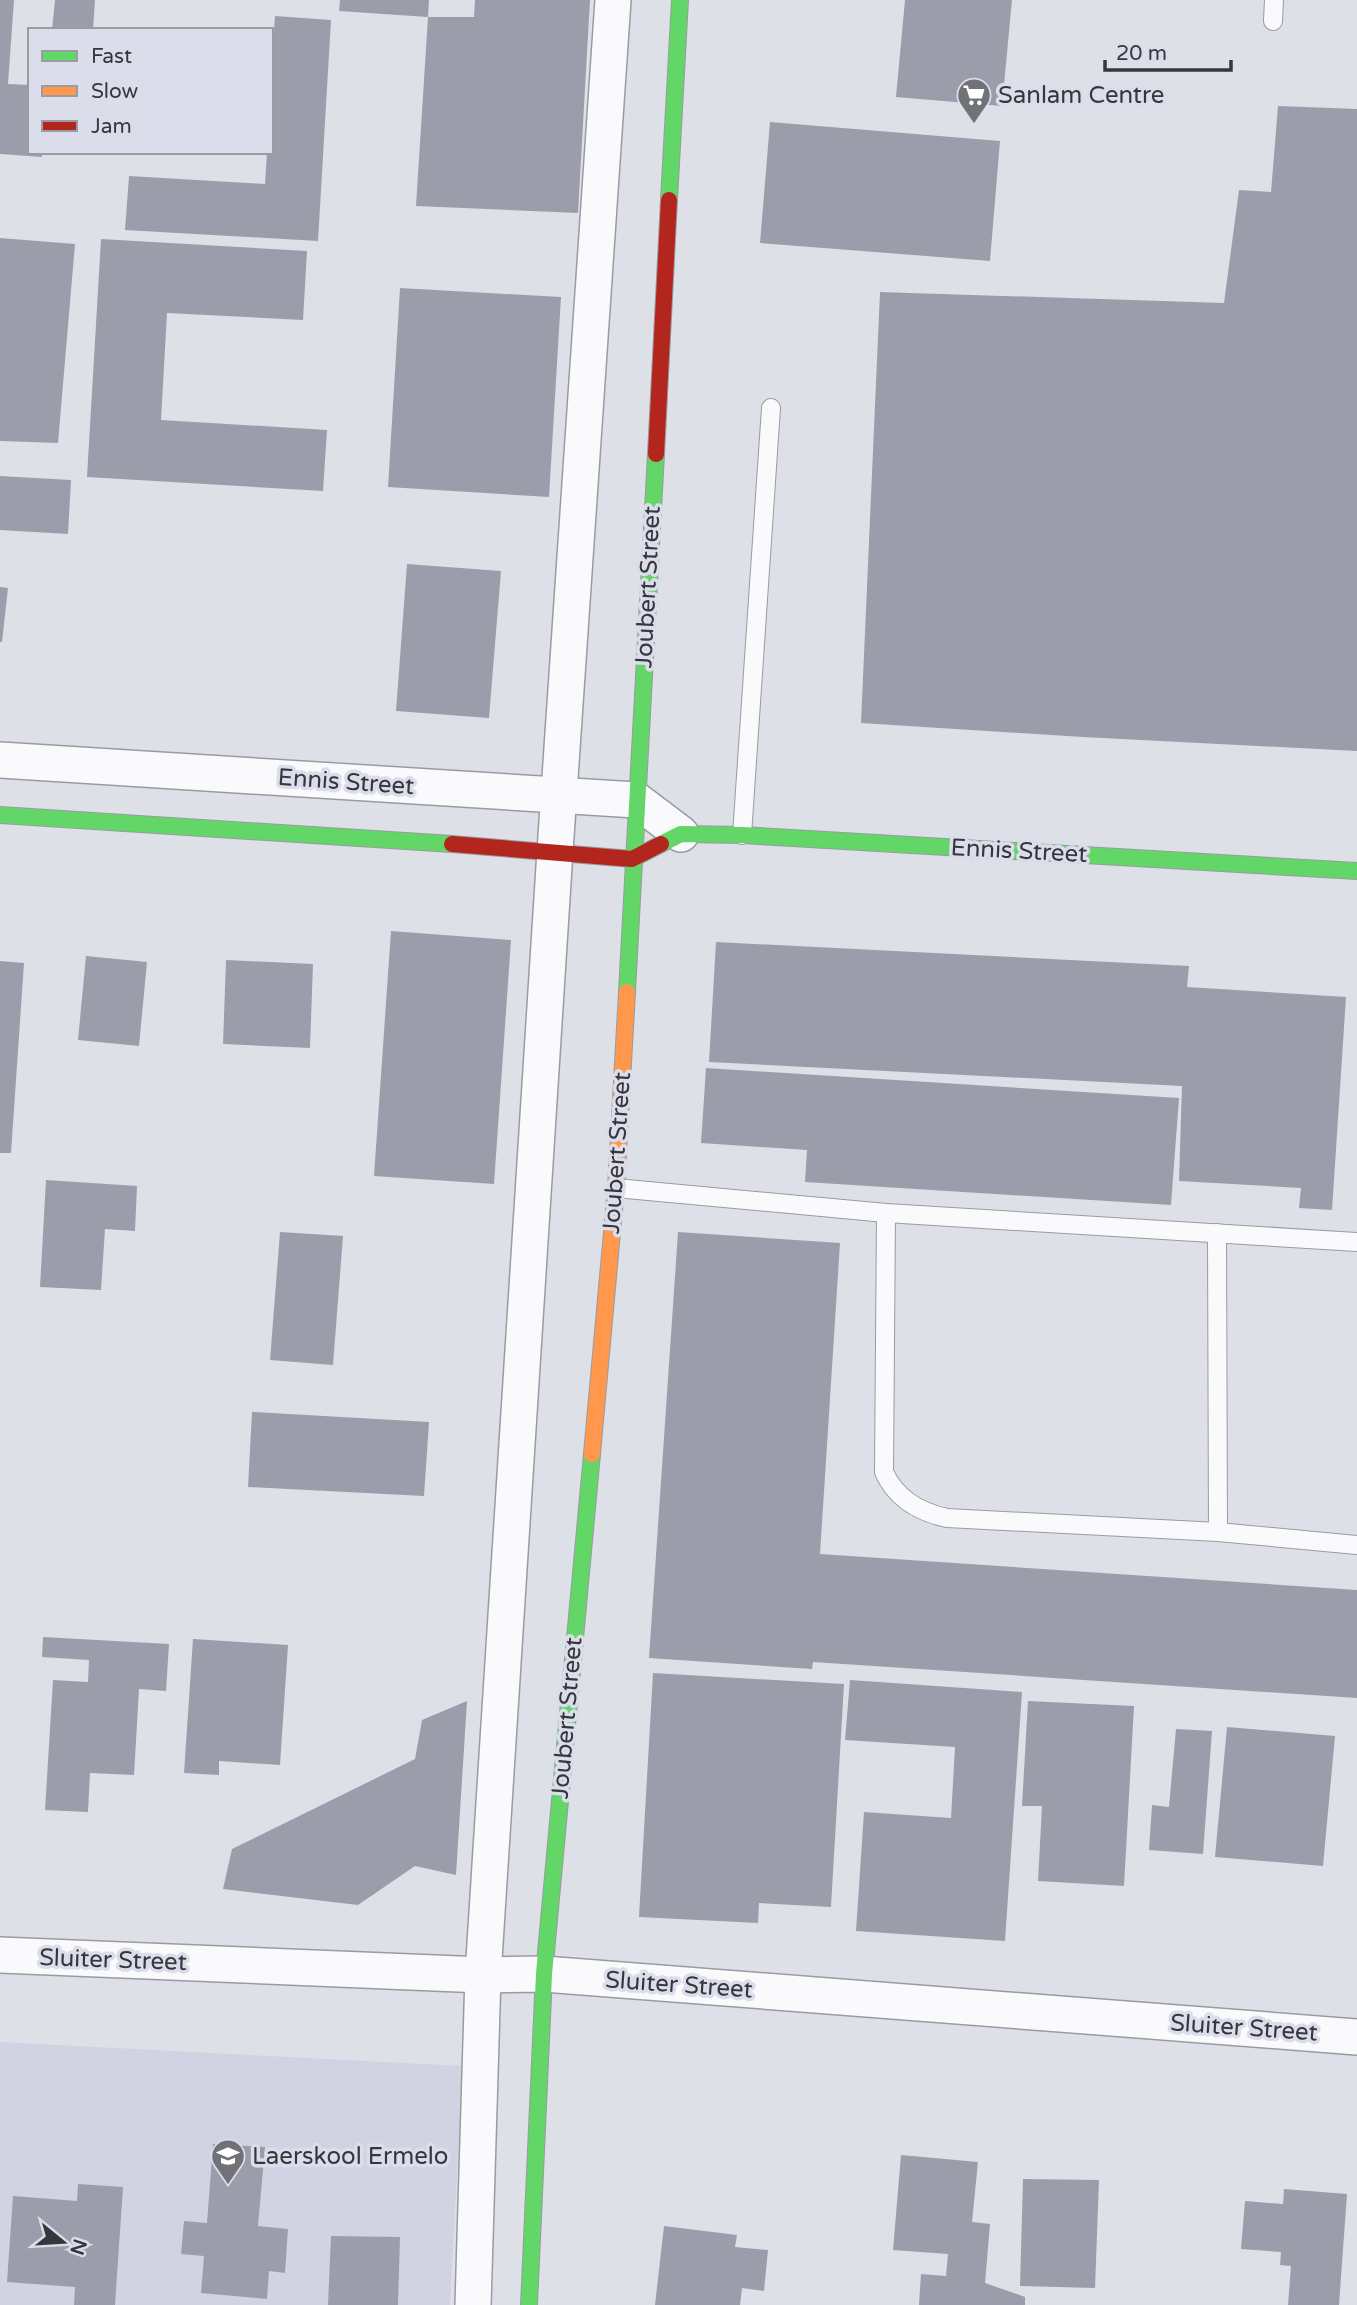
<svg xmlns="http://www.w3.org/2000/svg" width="1357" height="2305" viewBox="0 0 1357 2305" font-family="'Varela Round',sans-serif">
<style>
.built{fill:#d2d3e2}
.building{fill:#9c9daa}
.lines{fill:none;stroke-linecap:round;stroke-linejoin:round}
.lane-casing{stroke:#9a9ba1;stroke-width:20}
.street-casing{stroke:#9a9ba1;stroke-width:38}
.fast-casing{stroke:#9a9ba1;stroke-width:18}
.slow-casing{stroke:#9a9ba1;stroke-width:18}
.jam-casing{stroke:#9a9ba1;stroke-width:18}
.lane{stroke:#fafafc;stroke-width:18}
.street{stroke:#fafafc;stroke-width:35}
.fast{stroke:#63d668;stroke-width:16}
.slow{stroke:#ff974d;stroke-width:16}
.jam{stroke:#b3261e;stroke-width:16}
.labels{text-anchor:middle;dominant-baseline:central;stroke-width:7;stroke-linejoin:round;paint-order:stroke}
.poi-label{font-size:24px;fill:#36373c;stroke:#dbddeb;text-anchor:start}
.street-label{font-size:24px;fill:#36373c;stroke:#dbddeb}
</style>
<rect width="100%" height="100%" fill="#dee0e8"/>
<polygon class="built" points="0,2042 463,2066 450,2305 0,2305"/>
<g class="building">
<polygon points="0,0 14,0 8,84 30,85 30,152 42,152 42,157 0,154"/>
<polygon points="55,0 95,0 93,30 52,30"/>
<polygon points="340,0 429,0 428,17 474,17 475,0 590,0 578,213 416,206 428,17 339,11"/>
<polygon points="905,0 1012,0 1002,106 896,97"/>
<polygon points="275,16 331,20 318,241 125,230 129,176 265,184 267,152 271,152 271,75"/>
<polygon points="1278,106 1357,109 1357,751 1083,737 861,723 880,292 1224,303 1239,190 1271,192"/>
<polygon points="770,122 1000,141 990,261 760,243"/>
<polygon points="0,238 75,244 58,443 0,441"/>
<polygon points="101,239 307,251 303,320 167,313 161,420 327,430 323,491 87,477"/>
<polygon points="400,288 561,297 549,497 388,487"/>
<polygon points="0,476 71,480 68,534 0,530"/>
<polygon points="407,564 501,571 489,718 396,711"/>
<polygon points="0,587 8,588 2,642 0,642"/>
<polygon points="391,931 511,940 494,1184 374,1176"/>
<polygon points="716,942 1189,966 1187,987 1346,997 1332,1210 1299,1208 1301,1188 1179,1181 1182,1086 709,1062"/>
<polygon points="86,956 147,962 139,1046 78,1040"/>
<polygon points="226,960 313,964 310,1048 223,1044"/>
<polygon points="0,961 24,963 11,1153 0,1153"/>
<polygon points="706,1068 1179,1098 1171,1205 805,1182 807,1150 701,1143"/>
<polygon points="46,1180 137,1186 135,1231 105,1229 101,1290 40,1287"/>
<polygon points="280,1232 343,1236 333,1365 270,1360"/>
<polygon points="678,1232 840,1243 820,1554 1357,1590 1357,1698 813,1662 812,1669 649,1658"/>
<polygon points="252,1412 429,1422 424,1496 248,1487"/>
<polygon points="43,1637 169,1644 166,1691 139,1689 134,1775 90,1773 88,1812 45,1810 53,1680 88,1682 89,1660 42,1657"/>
<polygon points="193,1639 288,1645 280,1765 219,1761 219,1775 184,1773"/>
<polygon points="653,1673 844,1684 831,1907 759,1903 758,1923 639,1917"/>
<polygon points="850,1680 1022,1692 1005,1941 856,1931 864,1812 951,1818 955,1747 845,1740"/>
<polygon points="467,1701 456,1875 415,1866 358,1905 223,1889 232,1849 415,1759 422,1720"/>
<polygon points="1028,1701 1134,1706 1124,1886 1038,1881 1042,1806 1022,1806"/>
<polygon points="1227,1727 1335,1736 1323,1866 1215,1857"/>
<polygon points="1176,1729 1212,1731 1203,1854 1149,1850 1152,1805 1169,1807"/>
<polygon points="213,2144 265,2147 258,2226 288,2229 285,2273 269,2271 267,2299 201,2293 204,2256 181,2254 184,2221 207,2223"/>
<polygon points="901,2155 978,2162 972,2222 990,2224 985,2283 1025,2297 1025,2305 919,2305 921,2274 946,2276 948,2254 893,2250"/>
<polygon points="1023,2179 1099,2180 1095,2288 1020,2286"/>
<polygon points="78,2184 123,2187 115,2305 74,2305 75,2287 7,2282 13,2196 77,2201"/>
<polygon points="1284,2189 1347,2194 1339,2305 1288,2305 1291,2266 1280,2265 1281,2252 1241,2249 1245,2201 1283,2204"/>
<polygon points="664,2226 737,2235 735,2247 768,2250 764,2291 742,2288 740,2305 655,2305"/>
<polygon points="331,2236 400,2237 398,2305 328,2305"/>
</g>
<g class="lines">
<g class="lane-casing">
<g id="lane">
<polyline points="1273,21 1274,0"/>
<polyline points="742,835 771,408"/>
<polyline points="616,1188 886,1213 1357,1242"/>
<path d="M886 1213 884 1472C896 1499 919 1512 947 1518L1218 1532 1357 1545"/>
<polyline points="1217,1233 1218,1532"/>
</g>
</g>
<g class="street-casing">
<g id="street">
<polyline points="0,760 636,800 681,834"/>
<polyline points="0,1955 483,1975 544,1974 1357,2037"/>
<polyline points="473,2305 483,1975 555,851 613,0"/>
</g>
</g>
<g class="fast-casing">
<g id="fast">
<polyline points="669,200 680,0"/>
<polyline points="0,815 452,844"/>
<polyline points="661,844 681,834 742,835 1357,871"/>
<polyline points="627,992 656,454"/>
<polyline points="529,2305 544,1974 592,1454"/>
</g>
</g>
<g class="slow-casing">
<polyline id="slow" points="592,1454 616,1188 627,992"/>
</g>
<g class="jam-casing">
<g id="jam">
<polyline points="656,454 669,200"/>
<polyline points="452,844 632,859 661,844"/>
</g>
</g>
<use href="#lane" class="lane"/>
<use href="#street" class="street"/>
<use href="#fast" class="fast"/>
<use href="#slow" class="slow"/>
<use href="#jam" class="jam"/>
</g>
<defs>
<g id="supermarket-pin" transform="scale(1.75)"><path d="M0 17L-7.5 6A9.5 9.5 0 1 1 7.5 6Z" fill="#717278" stroke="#dbddeb"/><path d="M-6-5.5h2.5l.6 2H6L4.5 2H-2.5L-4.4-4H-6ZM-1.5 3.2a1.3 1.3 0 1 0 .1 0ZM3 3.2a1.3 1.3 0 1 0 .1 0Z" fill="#fff"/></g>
<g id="school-pin" transform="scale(1.75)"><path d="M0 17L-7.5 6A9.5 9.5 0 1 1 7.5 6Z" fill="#717278" stroke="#dbddeb"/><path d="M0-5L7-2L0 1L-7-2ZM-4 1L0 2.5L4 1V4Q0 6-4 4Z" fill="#fff"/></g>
</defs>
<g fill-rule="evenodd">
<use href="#supermarket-pin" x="974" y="95"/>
<use href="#school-pin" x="228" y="2156"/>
</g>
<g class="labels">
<g class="poi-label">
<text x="998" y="95">Sanlam Centre</text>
<text x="252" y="2156">Laerskool Ermelo</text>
</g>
<g class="street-label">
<text transform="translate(648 587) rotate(-87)">Joubert Street</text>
<text transform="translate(346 782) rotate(4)">Ennis Street</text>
<text transform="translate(1019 851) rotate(3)">Ennis Street</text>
<text transform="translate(617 1153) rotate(-86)">Joubert Street</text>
<text transform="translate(567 1718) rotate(-85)">Joubert Street</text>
<text transform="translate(113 1960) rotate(2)">Sluiter Street</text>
<text transform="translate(679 1985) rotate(4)">Sluiter Street</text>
<text transform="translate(1244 2028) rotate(4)">Sluiter Street</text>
</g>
</g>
<rect x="28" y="28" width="245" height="126" fill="#dbddeb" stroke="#999ba5" stroke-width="2"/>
<rect x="42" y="51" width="35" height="10" fill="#63d668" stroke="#999ba5" stroke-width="2"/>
<text x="91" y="63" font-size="21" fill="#36373c">Fast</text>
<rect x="42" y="86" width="35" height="10" fill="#ff974d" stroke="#999ba5" stroke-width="2"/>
<text x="91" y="98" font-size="21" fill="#36373c">Slow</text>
<rect x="42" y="121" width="35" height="10" fill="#b3261e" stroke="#999ba5" stroke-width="2"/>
<text x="91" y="133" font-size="21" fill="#36373c">Jam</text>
<g transform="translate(63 2242) rotate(108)" stroke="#dbddeb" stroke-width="5" paint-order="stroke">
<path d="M0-5L12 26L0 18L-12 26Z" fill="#36373c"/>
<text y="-10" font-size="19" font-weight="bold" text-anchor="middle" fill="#36373c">N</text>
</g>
<path d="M1105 60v10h126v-10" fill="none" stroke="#36373c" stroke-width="3.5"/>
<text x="1116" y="60" font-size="21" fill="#36373c" stroke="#dbddeb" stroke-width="5" paint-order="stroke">20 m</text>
</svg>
